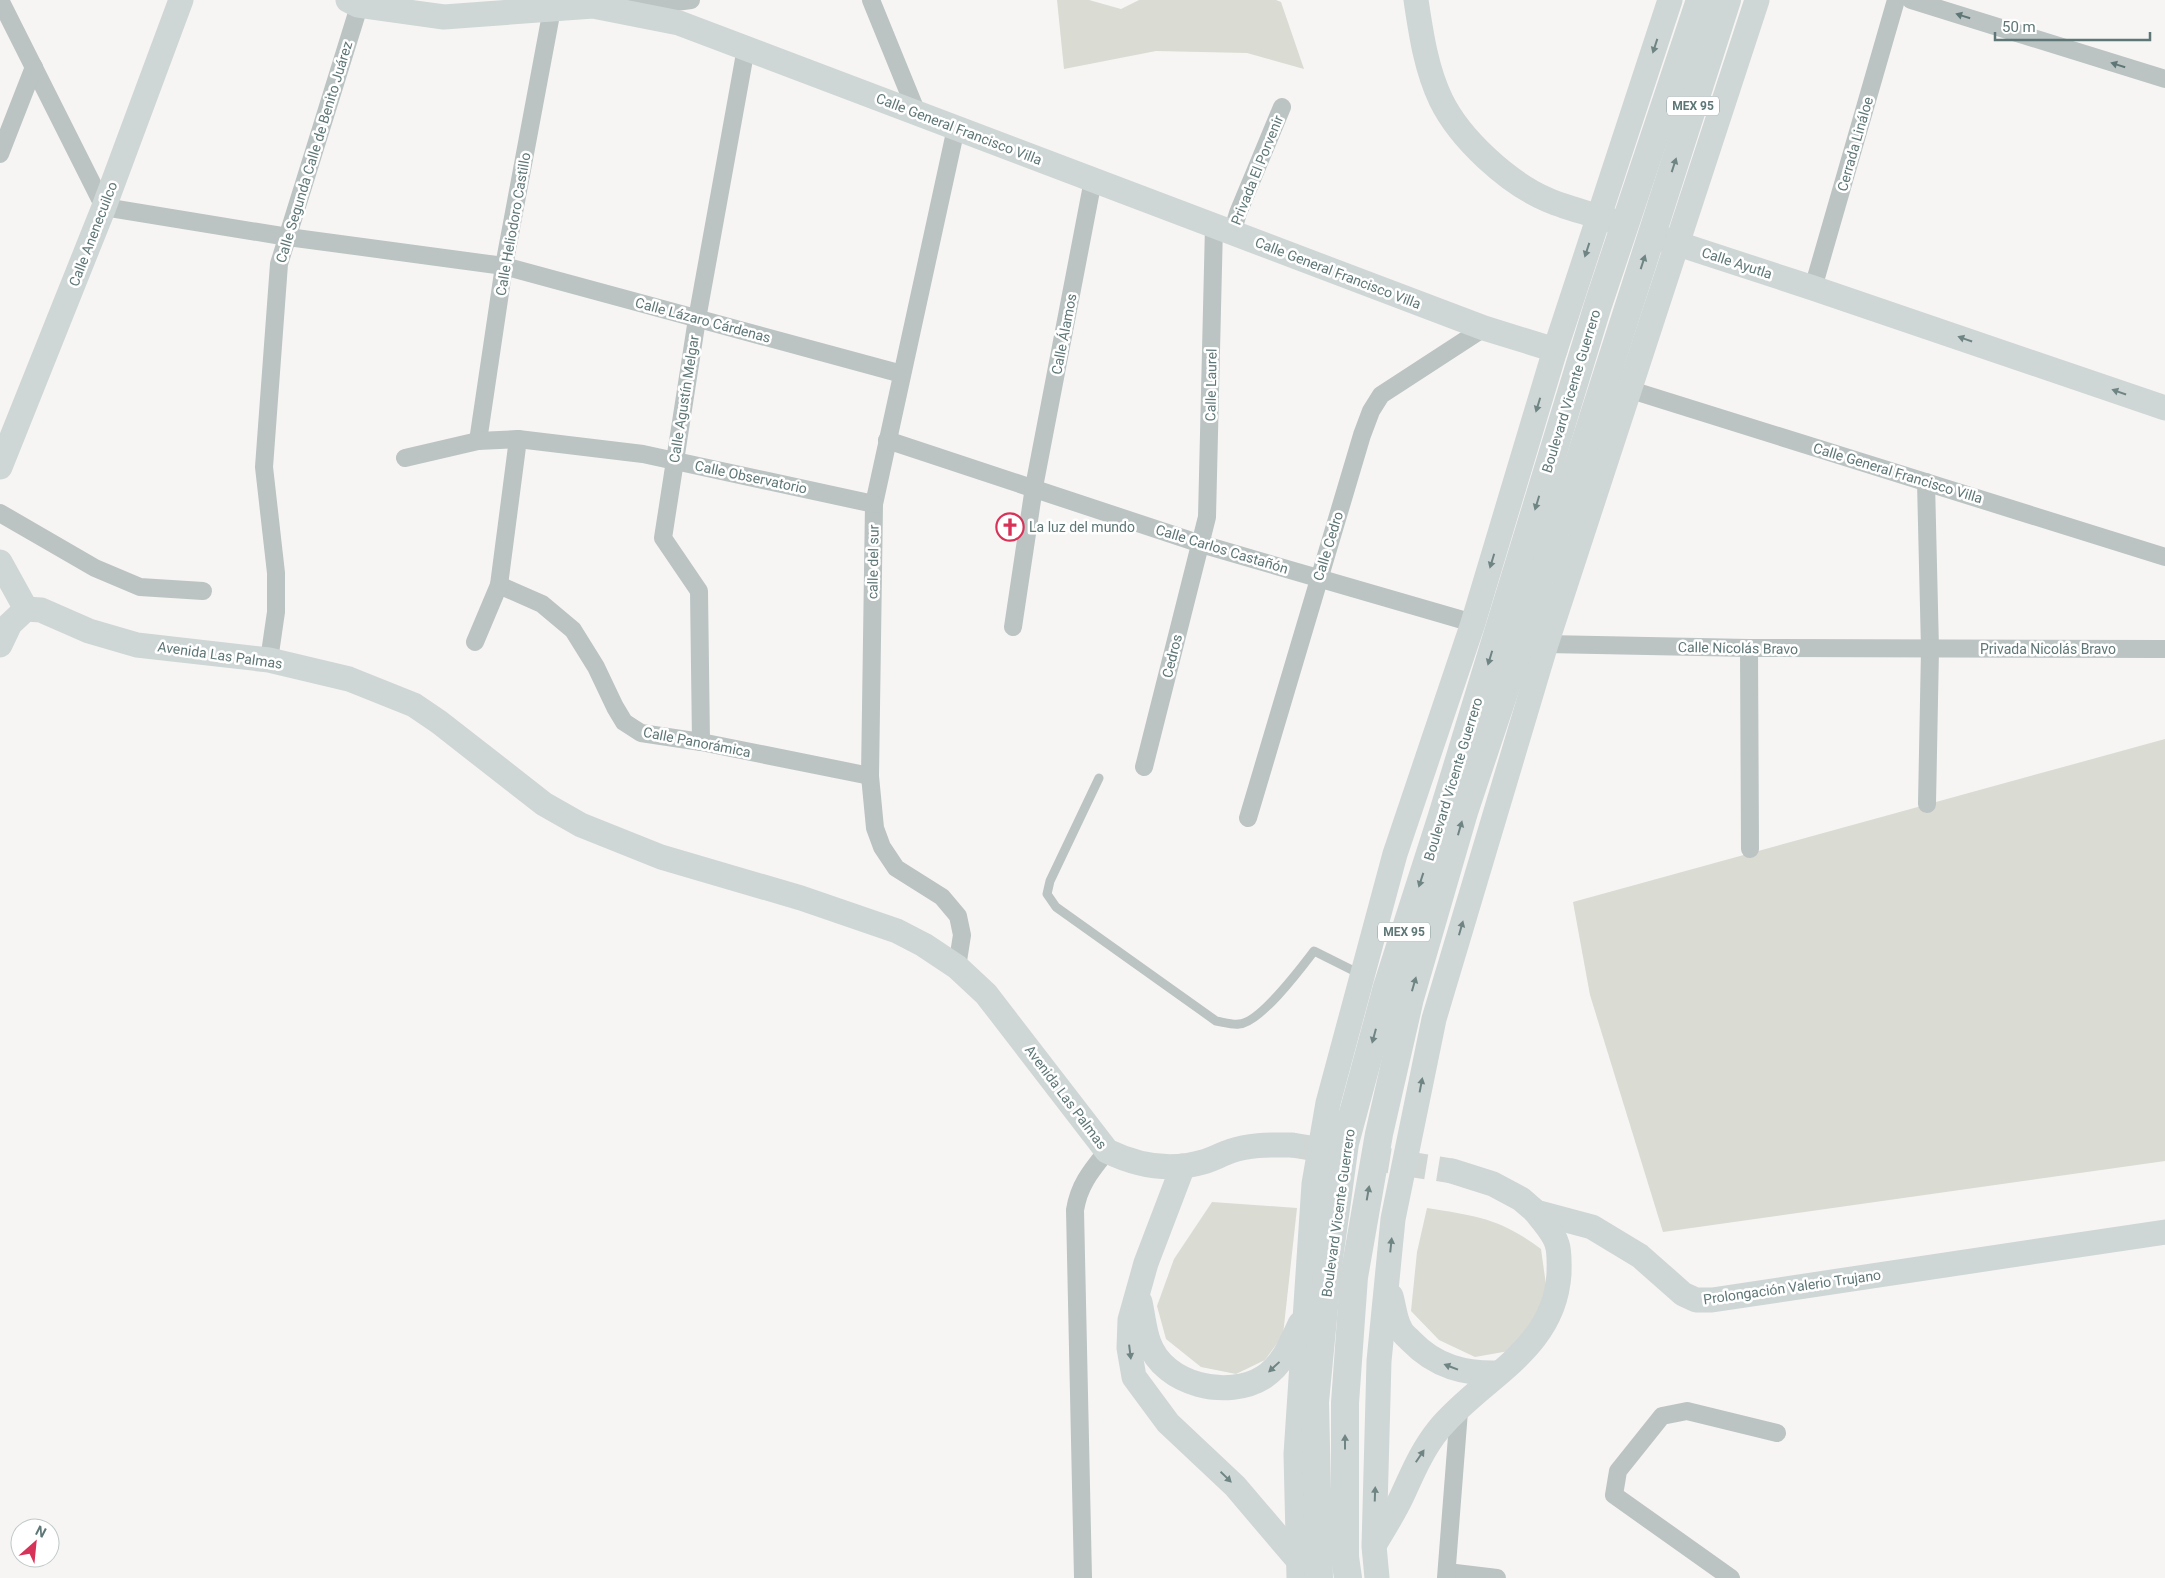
<svg xmlns="http://www.w3.org/2000/svg" width="2165" height="1578" viewBox="0 0 2165 1578" font-family="Roboto,sans-serif">
<style>
.green{fill:#dadbd2}
.lines{fill:none;stroke-linecap:round;stroke-linejoin:round}
.secondary-tunnel{stroke:#d0d6d4;stroke-width:25;stroke-dasharray:25 12;stroke-linecap:butt}
.lane{stroke:#bbc3c3;stroke-width:9}
.street{stroke:#bbc3c3;stroke-width:18}
.secondary{stroke:#cfd6d6;stroke-width:25}
.highway{stroke:#cfd6d6;stroke-width:28}
.oneway{fill:#5e7776}
.oneway2{fill:#6f8584}
.labels{text-anchor:middle;dominant-baseline:central;stroke-width:5;stroke-linejoin:round;paint-order:stroke}
.shield{fill:#fff;stroke:#8ea09f;stroke-width:1}
.shield-label{font-size:12px;font-weight:bold;fill:#5e7776}
.street-label{font-size:14px;fill:#5e7776;stroke:#fff}
.poi-label{font-size:14px;fill:#5e7776;stroke:#fff;text-anchor:start}
</style>
<rect width="100%" height="100%" fill="#f6f5f3"/>
<g class="green">
<polygon points="1057,0 1089,0 1121,9 1139,0 1276,0 1281,2 1304,69 1247,53 1156,51 1064,69"/>
<polygon points="2165,739 2165,1161 1663,1232 1590,995 1573,902"/>
<polygon points="1212,1202 1297,1208 1283,1335 1265,1360 1236,1374 1201,1367 1166,1339 1157,1306 1174,1259"/>
<path d="M1427 1208C1476 1216 1500 1218 1541 1249L1546 1285 1536 1321 1509 1351 1475 1357 1439 1340 1411 1311 1417 1252Z"/>
</g>
<g class="lines">
<polyline class="secondary-tunnel" points="1292,1145 1452,1171"/>
<path class="lane" d="M1099 778 1050 881 1047 894 1056 907 1216 1021C1223 1022 1232 1025 1239 1024 1260 1023 1301 968 1314 951L1362 975"/>
<g class="street">
<polyline points="0,0 104,207 288,237 504,266 902,374"/>
<polyline points="871,0 917,113"/>
<polyline points="1911,0 2165,79"/>
<polyline points="630,8 691,0"/>
<polyline points="956,128 874,504 870,776 875,828 882,847 896,868 942,897 958,916 962,935 957,967"/>
<polyline points="0,154 34,67"/>
<polyline points="1232,233 1238,213 1282,107"/>
<polyline points="1813,288 1896,0"/>
<polyline points="1631,390 2165,557"/>
<polyline points="887,440 1201,544 1473,623"/>
<polyline points="478,441 504,266 552,9"/>
<polyline points="405,458 478,441 518,439 643,454 874,504"/>
<polyline points="1926,482 1930,649 1927,804"/>
<polyline points="0,513 95,568 140,587 203,591"/>
<polyline points="499,585 542,604 573,630 596,667 615,707 624,722 641,733 701,742 870,776"/>
<polyline points="1013,627 1034,487 1093,180"/>
<polyline points="475,642 499,585 518,439"/>
<polyline points="1546,644 1749,648 2165,649"/>
<polyline points="1749,648 1750,849"/>
<polyline points="269,660 276,612 276,573 264,467 279,264 361,0"/>
<polyline points="701,742 699,591 663,538 697,319 746,48"/>
<polyline points="1144,767 1207,517 1214,226"/>
<polyline points="1248,818 1362,435 1371,411 1381,395 1484,328"/>
<polyline points="1447,1572 1497,1578"/>
<path d="M1083 1578 1075 1210C1079 1185 1091 1171 1107 1151"/>
<polyline points="1446,1578 1459,1411"/>
<polyline points="1731,1578 1614,1495 1618,1471 1662,1416 1687,1411 1777,1433"/>
</g>
<g class="secondary">
<polyline points="348,0 358,5 444,17 593,6 679,23 1484,328 1555,350"/>
<path d="M1416 0C1421 33 1426 69 1441 100 1460 139 1508 183 1548 200 1569 209 1592 214 1613 221"/>
<polyline points="1663,239 1813,288 2165,408"/>
<polyline points="0,467 104,207 181,0"/>
<polyline points="0,562 26,609"/>
<path d="M26 609 41 610 89 631 137 645 269 660 349 679 414 705 439 722 544 804 581 825 661 857 801 898 897 931 924 945 957 967 986 994 1107 1151C1138 1166 1169 1172 1203 1162 1213 1159 1222 1154 1231 1151 1251 1144 1272 1145 1292 1145"/>
<polyline points="0,645 10,624 26,609"/>
<polyline points="1183,1166 1146,1263 1130,1320 1129,1348 1134,1377 1168,1423 1235,1486 1298,1560"/>
<polyline points="1452,1171 1493,1184 1521,1199 1536,1212 1592,1227 1640,1256 1683,1294 1696,1300 1712,1300 2165,1232"/>
<path d="M1391 1296C1394 1307 1395 1321 1401 1330 1403 1334 1408 1338 1411 1341 1436 1367 1465 1374 1499 1373"/>
<path d="M1140 1302C1143 1315 1144 1330 1149 1343 1164 1385 1228 1400 1264 1377 1283 1364 1291 1344 1300 1324"/>
<path d="M1376 1542C1385 1527 1395 1511 1402 1496 1413 1472 1422 1450 1439 1429 1482 1377 1554 1351 1559 1274 1559 1266 1560 1253 1557 1244 1554 1233 1543 1222 1536 1212"/>
<polyline points="1299,1578 1296,1454 1314,1184 1328,1103 1395,854 1473,623 1555,350 1670,0"/>
<polyline points="1377,1578 1374,1546 1379,1361 1393,1219 1434,1019 1546,644 1757,0"/>
</g>
<g class="highway">
<polyline points="1319,1578 1315,1402 1328,1266 1345,1143 1387,987 1441,819 1598,305 1700,0"/>
<polyline points="1348,1578 1345,1557 1345,1403 1354,1277 1379,1134 1410,998 1464,812 1527,624 1727,0"/>
</g>
</g>
<defs><path id="oneway-solid" d="M-6-.8H1V-3.2L6.5 0L1 3.2V.8H-6Z" transform="scale(1.25)"/></defs>
<g class="oneway">
<use href="#oneway-solid" transform="translate(1963 16) rotate(-163)"/>
<use href="#oneway-solid" transform="translate(2118 65) rotate(-163)"/>
</g>
<g class="oneway2">
<use href="#oneway-solid" transform="translate(1655 46) rotate(108)"/>
<use href="#oneway-solid" transform="translate(1674 165) rotate(-72)"/>
<use href="#oneway-solid" transform="translate(1587 250) rotate(108)"/>
<use href="#oneway-solid" transform="translate(1643 262) rotate(-72)"/>
<use href="#oneway-solid" transform="translate(1965 339) rotate(-161)"/>
<use href="#oneway-solid" transform="translate(2119 392) rotate(-161)"/>
<use href="#oneway-solid" transform="translate(1538 405) rotate(107)"/>
<use href="#oneway-solid" transform="translate(1537 503) rotate(107)"/>
<use href="#oneway-solid" transform="translate(1492 561) rotate(107)"/>
<use href="#oneway-solid" transform="translate(1490 658) rotate(107)"/>
<use href="#oneway-solid" transform="translate(1460 828) rotate(-74)"/>
<use href="#oneway-solid" transform="translate(1421 880) rotate(108)"/>
<use href="#oneway-solid" transform="translate(1461 928) rotate(-74)"/>
<use href="#oneway-solid" transform="translate(1414 984) rotate(-74)"/>
<use href="#oneway-solid" transform="translate(1374 1036) rotate(105)"/>
<use href="#oneway-solid" transform="translate(1421 1085) rotate(-79)"/>
<use href="#oneway-solid" transform="translate(1368 1193) rotate(-80)"/>
<use href="#oneway-solid" transform="translate(1391 1245) rotate(-84)"/>
<use href="#oneway-solid" transform="translate(1130 1352) rotate(83)"/>
<use href="#oneway-solid" transform="translate(1274 1367) rotate(137)"/>
<use href="#oneway-solid" transform="translate(1451 1367) rotate(-159)"/>
<use href="#oneway-solid" transform="translate(1345 1442) rotate(-90)"/>
<use href="#oneway-solid" transform="translate(1420 1456) rotate(-56)"/>
<use href="#oneway-solid" transform="translate(1226 1477) rotate(44)"/>
<use href="#oneway-solid" transform="translate(1375 1494) rotate(-88)"/>
</g>
<defs>
<g id="church-ring" transform="scale(1.4375)"><circle r="9.5" fill="#fff" stroke="#d73258" stroke-width="1.5"/><path d="M-1.2-6h2.4v3.5h3.3v2.4h-3.3V6h-2.4V-.1h-3.3v-2.4h3.3Z" fill="#d73258"/></g>
</defs>
<g fill-rule="evenodd">
<use href="#church-ring" x="1010" y="527"/>
</g>
<g class="labels">
<g class="shield">
<rect x="1667" y="96.5" width="52" height="19" rx="4"/>
<rect x="1378" y="922.5" width="52" height="19" rx="4"/>
</g>
<g class="shield-label">
<text x="1693" y="106">MEX 95</text>
<text x="1404" y="932">MEX 95</text>
</g>
<g class="street-label">
<text transform="translate(959 129) rotate(21)">Calle General Francisco Villa</text>
<text transform="translate(1855 144) rotate(-74)">Cerrada Lináloe</text>
<text transform="translate(314 152) rotate(-73)">Calle Segunda Calle de Benito Juárez</text>
<text transform="translate(1257 170) rotate(-68)">Privada El Porvenir</text>
<text transform="translate(513 224) rotate(-80)">Calle Heliodoro Castillo</text>
<text transform="translate(93 234) rotate(-69)">Calle Anenecuilco</text>
<text transform="translate(1737 263) rotate(18)">Calle Ayutla</text>
<text transform="translate(1338 273) rotate(21)">Calle General Francisco Villa</text>
<text transform="translate(703 320) rotate(15)">Calle Lázaro Cárdenas</text>
<text transform="translate(1064 334) rotate(-79)">Calle Álamos</text>
<text transform="translate(1211 385) rotate(-89)">Calle Laurel</text>
<text transform="translate(1571 391) rotate(-73)">Boulevard Vicente Guerrero</text>
<text transform="translate(684 399) rotate(-81)">Calle Agustín Melgar</text>
<text transform="translate(1898 473) rotate(17)">Calle General Francisco Villa</text>
<text transform="translate(751 477) rotate(12)">Calle Observatorio</text>
<text transform="translate(1328 546) rotate(-73)">Calle Cedro</text>
<text transform="translate(1222 549) rotate(17)">Calle Carlos Castañón</text>
<text transform="translate(873 562) rotate(-89)">calle del sur</text>
<text transform="translate(1738 648) rotate(1)">Calle Nicolás Bravo</text>
<text x="2048" y="649">Privada Nicolás Bravo</text>
<text transform="translate(220 655) rotate(8)">Avenida Las Palmas</text>
<text transform="translate(1172 656) rotate(-76)">Cedros</text>
<text transform="translate(697 742) rotate(11)">Calle Panorámica</text>
<text transform="translate(1453 779) rotate(-73)">Boulevard Vicente Guerrero</text>
<text transform="translate(1066 1097) rotate(53)">Avenida Las Palmas</text>
<text transform="translate(1338 1213) rotate(-82)">Boulevard Vicente Guerrero</text>
<text transform="translate(1792 1287) rotate(-8)">Prolongación Valerio Trujano</text>
</g>
<g class="poi-label">
<text x="1029" y="527">La luz del mundo</text>
</g>
</g>
<g transform="translate(35 1543) rotate(27)"><circle r="24" fill="#ffffff" stroke="#bfc9c8"/>
<path d="M0-4L9 19L0 12L-9 19Z" fill="#d73258"/>
<text y="-8" font-size="14" font-weight="bold" text-anchor="middle" fill="#5e7776">N</text>
</g>
<path d="M1995 32v8h155v-8" fill="none" stroke="#5e7776" stroke-width="2.5"/>
<text x="2002" y="32" font-size="15" fill="#5e7776" stroke="#ffffff" stroke-width="4" paint-order="stroke">50 m</text>
</svg>
